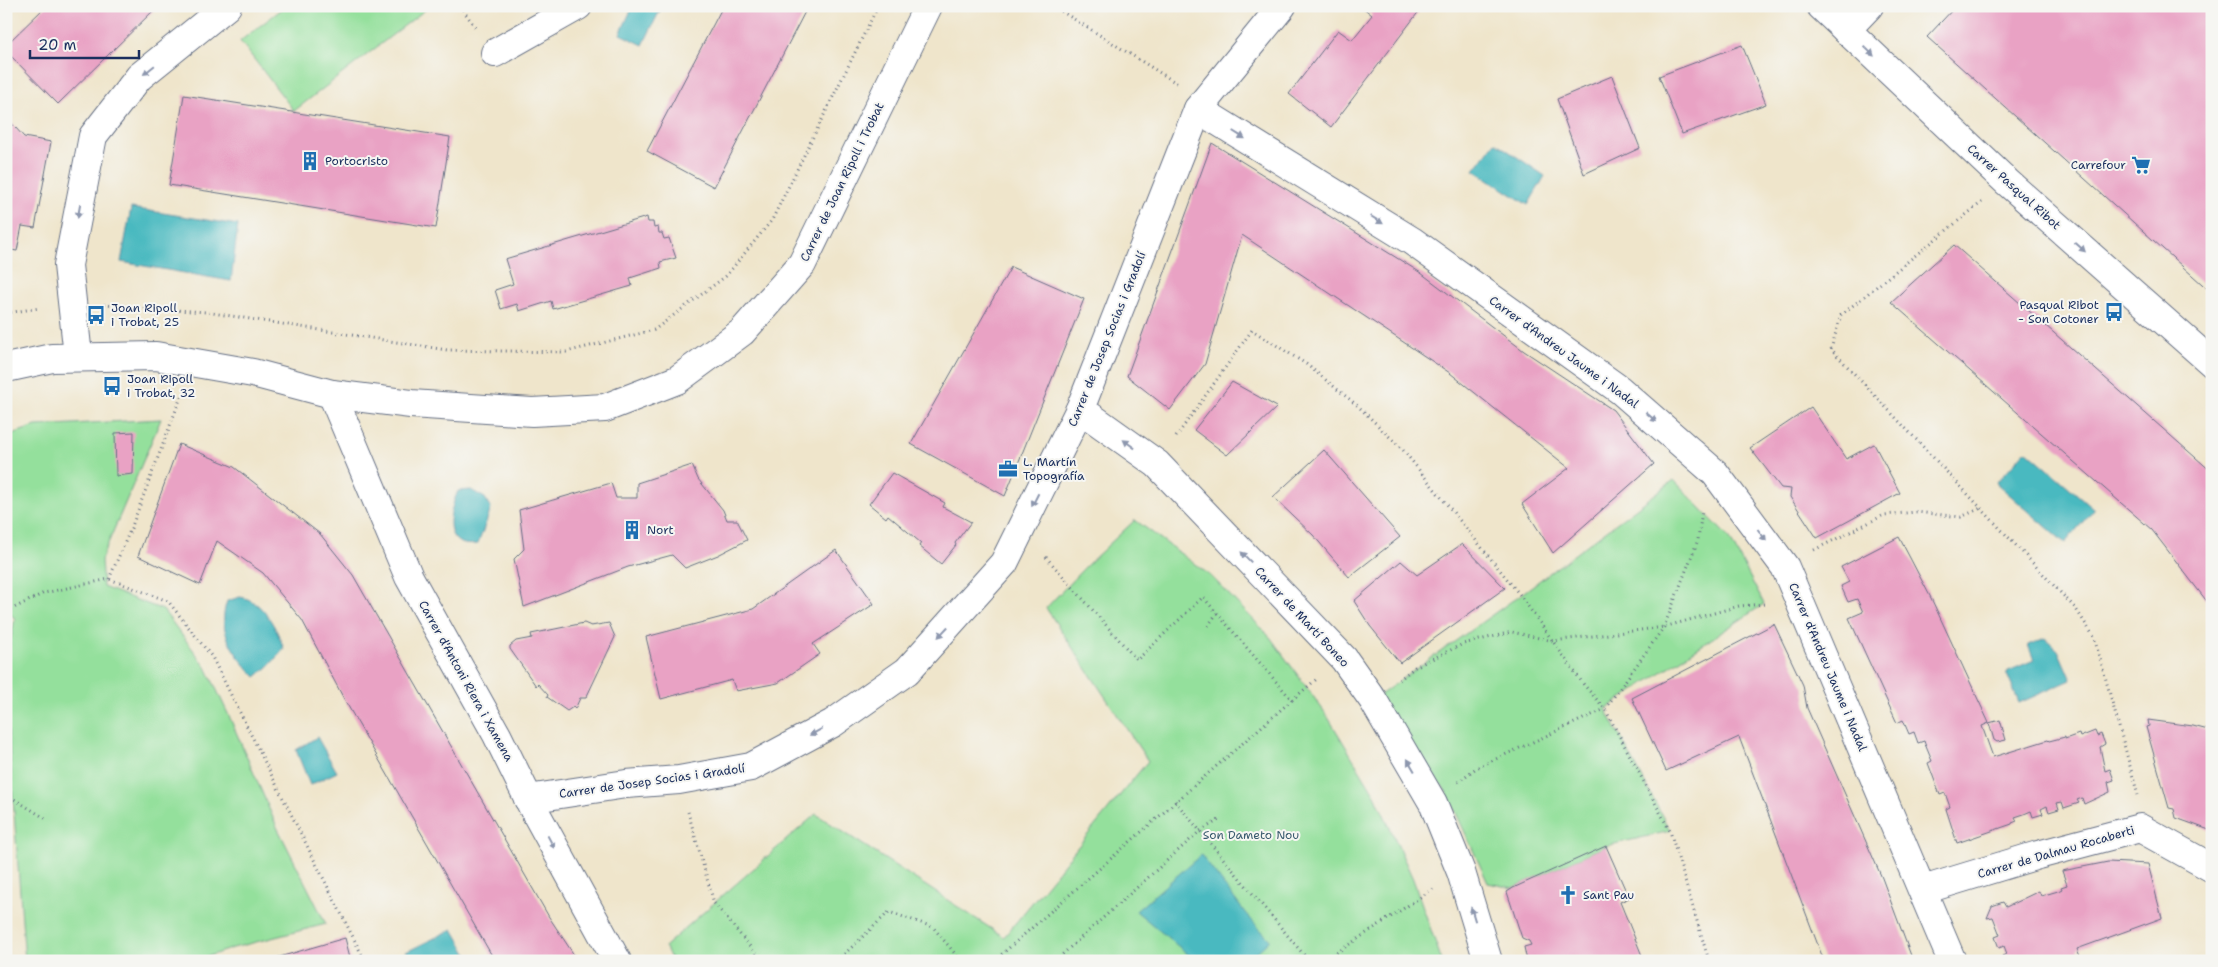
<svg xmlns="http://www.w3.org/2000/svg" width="2218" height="967" viewBox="0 0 2218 967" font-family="'Shantell Sans',sans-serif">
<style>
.green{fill:#94e09c;stroke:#58887d}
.water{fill:#4ab9c0;stroke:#32748f}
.building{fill:#e9a2c4}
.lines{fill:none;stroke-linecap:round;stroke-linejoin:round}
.minor-casing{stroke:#656f84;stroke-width:30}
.tertiary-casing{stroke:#656f84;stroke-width:30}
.path{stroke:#656f84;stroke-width:3;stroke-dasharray:1 4;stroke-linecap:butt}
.minor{stroke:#fff;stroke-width:28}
.tertiary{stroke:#fff;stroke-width:28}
.oneway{fill:#8d97ae}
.labels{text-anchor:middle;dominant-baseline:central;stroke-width:4;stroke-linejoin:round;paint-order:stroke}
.poi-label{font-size:12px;fill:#1b2f5e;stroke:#f6f6f2;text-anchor:start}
.street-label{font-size:12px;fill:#1b2f5e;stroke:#f6f6f2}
.park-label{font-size:12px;fill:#395b6e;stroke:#f6f6f2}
</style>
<rect width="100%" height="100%" fill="#f6f6f2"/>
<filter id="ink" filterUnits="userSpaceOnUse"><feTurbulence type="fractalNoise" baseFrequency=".02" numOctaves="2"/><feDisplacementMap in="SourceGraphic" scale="10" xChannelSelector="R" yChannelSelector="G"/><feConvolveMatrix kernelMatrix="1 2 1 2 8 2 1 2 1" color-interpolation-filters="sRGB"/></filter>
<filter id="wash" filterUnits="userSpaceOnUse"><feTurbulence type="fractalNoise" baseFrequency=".0096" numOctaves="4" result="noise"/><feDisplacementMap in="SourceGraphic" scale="20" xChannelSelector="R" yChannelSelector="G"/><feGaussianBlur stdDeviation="1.12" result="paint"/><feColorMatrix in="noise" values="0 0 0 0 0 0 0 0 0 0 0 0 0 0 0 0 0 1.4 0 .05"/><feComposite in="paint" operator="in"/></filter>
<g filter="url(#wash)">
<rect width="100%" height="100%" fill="#efe5cb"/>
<g class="green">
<polygon points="286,6 430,6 294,111 240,41"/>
<polygon points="161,419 101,560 103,587 163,610 206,667 230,718 277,827 326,924 233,948 194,961 25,961 6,703 6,662 15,618 6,612 6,436 36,426"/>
<polygon points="1674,480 1730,539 1764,604 1606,709 1670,831 1606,846 1513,888 1488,883 1446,791 1373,700 1520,595"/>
<polygon points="1135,520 1211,576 1270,637 1326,714 1375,795 1413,879 1442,961 672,961 665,946 816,814 1004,937 1148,761 1046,608 1085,567"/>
</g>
<g class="water">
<polygon points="633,6 662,6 643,45 620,34"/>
<polygon points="1495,142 1545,176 1528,205 1474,170"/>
<polygon points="131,208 238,225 231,281 121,262"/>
<polygon points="2026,450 2094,509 2065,543 1996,483"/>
<path d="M471 490 485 498 491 509 478 544C441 550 448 513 458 491Z"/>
<path d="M240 597C263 600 277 629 284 649L268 667 256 677C235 655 216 632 227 601Z"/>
<polygon points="2045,638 2058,650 2071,680 2019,703 2006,672 2034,660 2028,645"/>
<polygon points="317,737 337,772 310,785 296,750"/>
<polygon points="1201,855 1246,914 1270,940 1247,961 1196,961 1136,911"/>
<polygon points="453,929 468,955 458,961 410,961 406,952"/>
</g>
<g id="blocks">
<g class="building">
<polygon points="46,6 158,6 58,104 6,51 6,45"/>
<polygon points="723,6 808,6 714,187 647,151"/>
<polygon points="1361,6 1423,6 1331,127 1289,94 1338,30 1352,40 1372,15"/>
<polygon points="1956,6 2212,6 2212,293 1927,37"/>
<polygon points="1742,45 1766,104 1682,134 1659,76"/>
<polygon points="1612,76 1640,148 1584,174 1557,99"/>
<polygon points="184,95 450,137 436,228 169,185"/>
<polygon points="6,117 24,137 51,142 35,228 22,226 17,251 6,249"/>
<polygon points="1212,143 1421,273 1524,351 1613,410 1654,464 1553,553 1522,504 1569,468 1450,373 1242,235 1205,364 1170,410 1127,376"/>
<polygon points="647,217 648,222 653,222 654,228 658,227 659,233 662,233 664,239 669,238 676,258 660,262 661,268 630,278 632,286 553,309 551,301 519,311 517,304 501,309 495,290 513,284 505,259"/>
<polygon points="1954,245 2212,472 2212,608 2152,530 1891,302"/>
<polygon points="1011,267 1084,299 1005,496 911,444"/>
<polygon points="1232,382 1277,407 1227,455 1194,430"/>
<polygon points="1811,407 1846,459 1874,444 1900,493 1817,538 1790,497 1791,489 1781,488 1750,448"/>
<polygon points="134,432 133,474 116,476 115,433"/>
<polygon points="179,444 234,467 320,534 353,575 549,917 578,961 495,961 344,699 302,620 263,573 217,541 200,585 138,556"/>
<polygon points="1324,450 1400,537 1349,577 1313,535 1273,497"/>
<polygon points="692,465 698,479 723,510 727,520 737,520 747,540 718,555 685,568 672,555 628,567 524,607 514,559 524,549 519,510 611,483 616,498 637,498 637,483"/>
<polygon points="892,473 945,503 943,507 971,522 955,543 956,545 941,564 919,546 921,543 888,515 886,518 869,504"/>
<polygon points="1899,537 1931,598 1989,723 1982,726 1993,757 2048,740 2049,741 2065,737 2065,739 2079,734 2080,737 2095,731 2097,736 2101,734 2105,744 2100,747 2105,771 2110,769 2114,780 2108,782 2110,792 2084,804 2082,798 2077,800 2079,803 2064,808 2062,802 2057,803 2059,809 2049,812 2047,806 2041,809 2043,814 2033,817 2031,811 2024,814 2015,817 2017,821 2012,823 2012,824 1957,843 1946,809 1950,807 1945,793 1940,795 1928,763 1932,761 1925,744 1924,741 1918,743 1914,732 1909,734 1903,720 1897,723 1849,618 1863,612 1857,599 1848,602 1841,586 1849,582 1841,567"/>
<polygon points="1462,544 1505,588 1400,663 1370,626 1354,601 1401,561 1417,575"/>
<polygon points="836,550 874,604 813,644 820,654 778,683 736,691 732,680 661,699 646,637 753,609"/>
<polygon points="584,623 591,626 609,623 615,637 586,698 580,698 575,709 573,707 567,711 547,697 548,695 538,684 536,686 510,649 510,646 516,641 532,638 531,634"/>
<polygon points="1774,624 1803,685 1807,708 1882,878 1913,961 1824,961 1739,737 1666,771 1632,698"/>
<polygon points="2000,720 2006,740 1997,742 1994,740 1989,723"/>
<polygon points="2148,720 2193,726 2212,731 2212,831 2176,818 2174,809 2169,808 2146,727 2149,726"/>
<polygon points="1606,846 1629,898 1620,902 1643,958 1637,961 1527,961 1524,947 1531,945 1529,941 1522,938 1507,892 1513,888"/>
<polygon points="2108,862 2148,864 2162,918 2077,949 2082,961 2004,961 2002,956 2007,954 2004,946 1999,948 1995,937 2000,935 1993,917 1987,918 1992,906 2003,902 2006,907 2039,891 2041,896 2058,891 2062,889 2061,887 2067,885 2062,871"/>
<polygon points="345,938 351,961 269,961 269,960"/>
</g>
</g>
</g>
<g filter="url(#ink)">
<use href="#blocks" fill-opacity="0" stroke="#656f84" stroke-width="1"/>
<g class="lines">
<g class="minor-casing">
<g id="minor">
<polyline points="1846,30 1869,6"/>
<polyline points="495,53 578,6"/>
<polyline points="1198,109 1412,241 1620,390 1715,473 1785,567 1952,961"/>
<polyline points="78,356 68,265 93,136 139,77 227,6"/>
<polyline points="332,394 409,577 497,735 533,808 617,961"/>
<polyline points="1080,409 1157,464 1344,659 1373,700 1433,803 1461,872 1488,961"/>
<polyline points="528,799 626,784 679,780 751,767 833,723 907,671 1004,563 1080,409 1198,109 1282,6"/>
<polyline points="1923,890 2038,855 2140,828 2212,868"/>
</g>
</g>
<g class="tertiary-casing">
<g id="tertiary">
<polyline points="1821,6 2007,182 2212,363"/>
<polyline points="6,368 52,358 156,356 253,373 332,394 411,404 532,412 605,408 677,380 742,332 802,264 928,6"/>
</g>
</g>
<g class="path">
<polyline points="460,6 476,28"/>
<polyline points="1053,6 1178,84"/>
<polyline points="1982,202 1841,315 1831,349 2076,609 2094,637 2138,795"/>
<polyline points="104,305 206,312 447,350 566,352 654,330 726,276 772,220 878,6"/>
<polyline points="6,313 40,308"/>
<polyline points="1176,437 1252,330 1306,364 1358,406 1403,450 1520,595 1584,685 1605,709 1670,831 1709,961"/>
<polyline points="1814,550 1884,515 1916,512 1961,517 1981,508"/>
<polyline points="109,579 132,526 182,394"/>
<polyline points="6,601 12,608"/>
<polyline points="6,612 44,593 109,579 168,601 212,657 365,961"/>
<polyline points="1208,626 1217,613"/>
<polyline points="1399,680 1415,667 1463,644 1512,632 1553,641 1664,627 1739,606 1765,604"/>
<polyline points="1292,700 1318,678"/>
<polyline points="1458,782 1476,768 1605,709 1664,627 1698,540 1702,511"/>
<polyline points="6,794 48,820"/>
<polyline points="1175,801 1309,961"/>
<polyline points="688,812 714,903 762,961"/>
<polyline points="6,929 9,961"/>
<polyline points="837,961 889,912 933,927 961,961"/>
<polyline points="994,961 1292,700 1203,597 1137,660 1045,556"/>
<polyline points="1055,961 1200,831 1219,820"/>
<polyline points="1324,961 1433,889"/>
</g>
<use href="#minor" class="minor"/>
<use href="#tertiary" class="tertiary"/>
</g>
<defs><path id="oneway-solid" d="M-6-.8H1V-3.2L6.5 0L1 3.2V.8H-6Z" transform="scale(1.25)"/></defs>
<g class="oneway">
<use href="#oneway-solid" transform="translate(1869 51) rotate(44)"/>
<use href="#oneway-solid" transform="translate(149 70) rotate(141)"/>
<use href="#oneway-solid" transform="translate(1239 135) rotate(32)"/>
<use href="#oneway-solid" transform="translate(79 211) rotate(100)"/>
<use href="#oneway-solid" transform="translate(1377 220) rotate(32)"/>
<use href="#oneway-solid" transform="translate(2080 247) rotate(42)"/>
<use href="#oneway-solid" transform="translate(1651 417) rotate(41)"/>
<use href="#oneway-solid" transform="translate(1129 444) rotate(-144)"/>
<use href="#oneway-solid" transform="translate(1035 500) rotate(117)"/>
<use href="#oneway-solid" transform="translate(1762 535) rotate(53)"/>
<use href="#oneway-solid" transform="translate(1246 557) rotate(-134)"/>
<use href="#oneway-solid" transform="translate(943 632) rotate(133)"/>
<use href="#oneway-solid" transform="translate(816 732) rotate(152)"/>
<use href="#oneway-solid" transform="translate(1411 765) rotate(-120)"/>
<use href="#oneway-solid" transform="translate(551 842) rotate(62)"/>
<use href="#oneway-solid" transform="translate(1473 914) rotate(-107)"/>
</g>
</g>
<defs>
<g id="building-bare" transform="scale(1.5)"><path d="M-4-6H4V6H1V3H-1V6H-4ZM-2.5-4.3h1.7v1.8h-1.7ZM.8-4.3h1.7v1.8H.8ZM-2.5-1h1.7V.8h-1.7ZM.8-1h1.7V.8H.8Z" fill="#1f6fb2" stroke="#f6f6f2" stroke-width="2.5" paint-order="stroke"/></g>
<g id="supermarket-bare" transform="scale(1.5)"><path d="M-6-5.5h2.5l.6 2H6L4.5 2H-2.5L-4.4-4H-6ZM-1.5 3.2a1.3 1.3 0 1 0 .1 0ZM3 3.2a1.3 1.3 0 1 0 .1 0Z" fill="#1f6fb2" stroke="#f6f6f2" stroke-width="2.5" paint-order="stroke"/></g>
<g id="bus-bare" transform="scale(1.5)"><path d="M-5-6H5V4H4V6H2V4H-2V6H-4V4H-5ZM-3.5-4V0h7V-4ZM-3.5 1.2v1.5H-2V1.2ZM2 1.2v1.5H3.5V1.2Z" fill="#1f6fb2" stroke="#f6f6f2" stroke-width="2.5" paint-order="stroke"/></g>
<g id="office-bare" transform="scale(1.5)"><path d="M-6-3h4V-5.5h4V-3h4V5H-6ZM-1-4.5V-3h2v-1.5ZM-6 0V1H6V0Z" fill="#1f6fb2" stroke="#f6f6f2" stroke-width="2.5" paint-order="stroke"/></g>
<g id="church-bare" transform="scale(1.5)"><path d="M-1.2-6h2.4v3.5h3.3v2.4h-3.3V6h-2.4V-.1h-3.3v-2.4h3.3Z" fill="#1f6fb2" stroke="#f6f6f2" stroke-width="2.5" paint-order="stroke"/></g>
</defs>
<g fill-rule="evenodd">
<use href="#building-bare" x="310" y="161"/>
<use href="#supermarket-bare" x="2141" y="165"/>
<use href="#bus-bare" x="2114" y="312"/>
<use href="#bus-bare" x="96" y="315"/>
<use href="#bus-bare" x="112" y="386"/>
<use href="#office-bare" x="1008" y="469"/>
<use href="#building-bare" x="632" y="530"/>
<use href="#church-bare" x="1568" y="895"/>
</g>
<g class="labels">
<g class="poi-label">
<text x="325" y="161">Portocristo</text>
<text x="2126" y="165" text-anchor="end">Carrefour</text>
<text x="2099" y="305" text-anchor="end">Pasqual Ribot<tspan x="2099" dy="14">- Son Cotoner</tspan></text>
<text x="111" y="308">Joan Ripoll<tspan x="111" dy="14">i Trobat, 25</tspan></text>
<text x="127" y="379">Joan Ripoll<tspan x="127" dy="14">i Trobat, 32</tspan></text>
<text x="1023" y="462">L. Martín<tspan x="1023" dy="14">Topografía</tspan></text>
<text x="647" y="530">Nort</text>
<text x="1583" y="895">Sant Pau</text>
</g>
<g class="street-label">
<text transform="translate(842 182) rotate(-64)">Carrer de Joan Ripoll i Trobat</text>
<text transform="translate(2014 187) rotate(42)">Carrer Pasqual Ribot</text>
<text transform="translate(1107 339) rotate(-68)">Carrer de Josep Socias i Gradolí</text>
<text transform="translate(1564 352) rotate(36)">Carrer d'Andreu Jaume i Nadal</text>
<text transform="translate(1302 617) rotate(47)">Carrer de Martí Boneo</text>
<text transform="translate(1828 667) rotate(67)">Carrer d'Andreu Jaume i Nadal</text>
<text transform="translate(466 681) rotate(61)">Carrer d'Antoni Riera i Xamena</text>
<text transform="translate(652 781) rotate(-8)">Carrer de Josep Socias i Gradolí</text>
<text transform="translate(2056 852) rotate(-16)">Carrer de Dalmau Rocaberti</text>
</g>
<g class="park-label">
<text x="1251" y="835">Son Dameto Nou</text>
</g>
</g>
<rect width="2218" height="967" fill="none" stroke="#f6f6f2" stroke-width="25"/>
<path d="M30 50v8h109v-8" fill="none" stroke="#1b2f5e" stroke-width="2.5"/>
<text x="38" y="50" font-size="15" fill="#1b2f5e" stroke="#f6f6f2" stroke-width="4" paint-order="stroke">20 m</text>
</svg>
